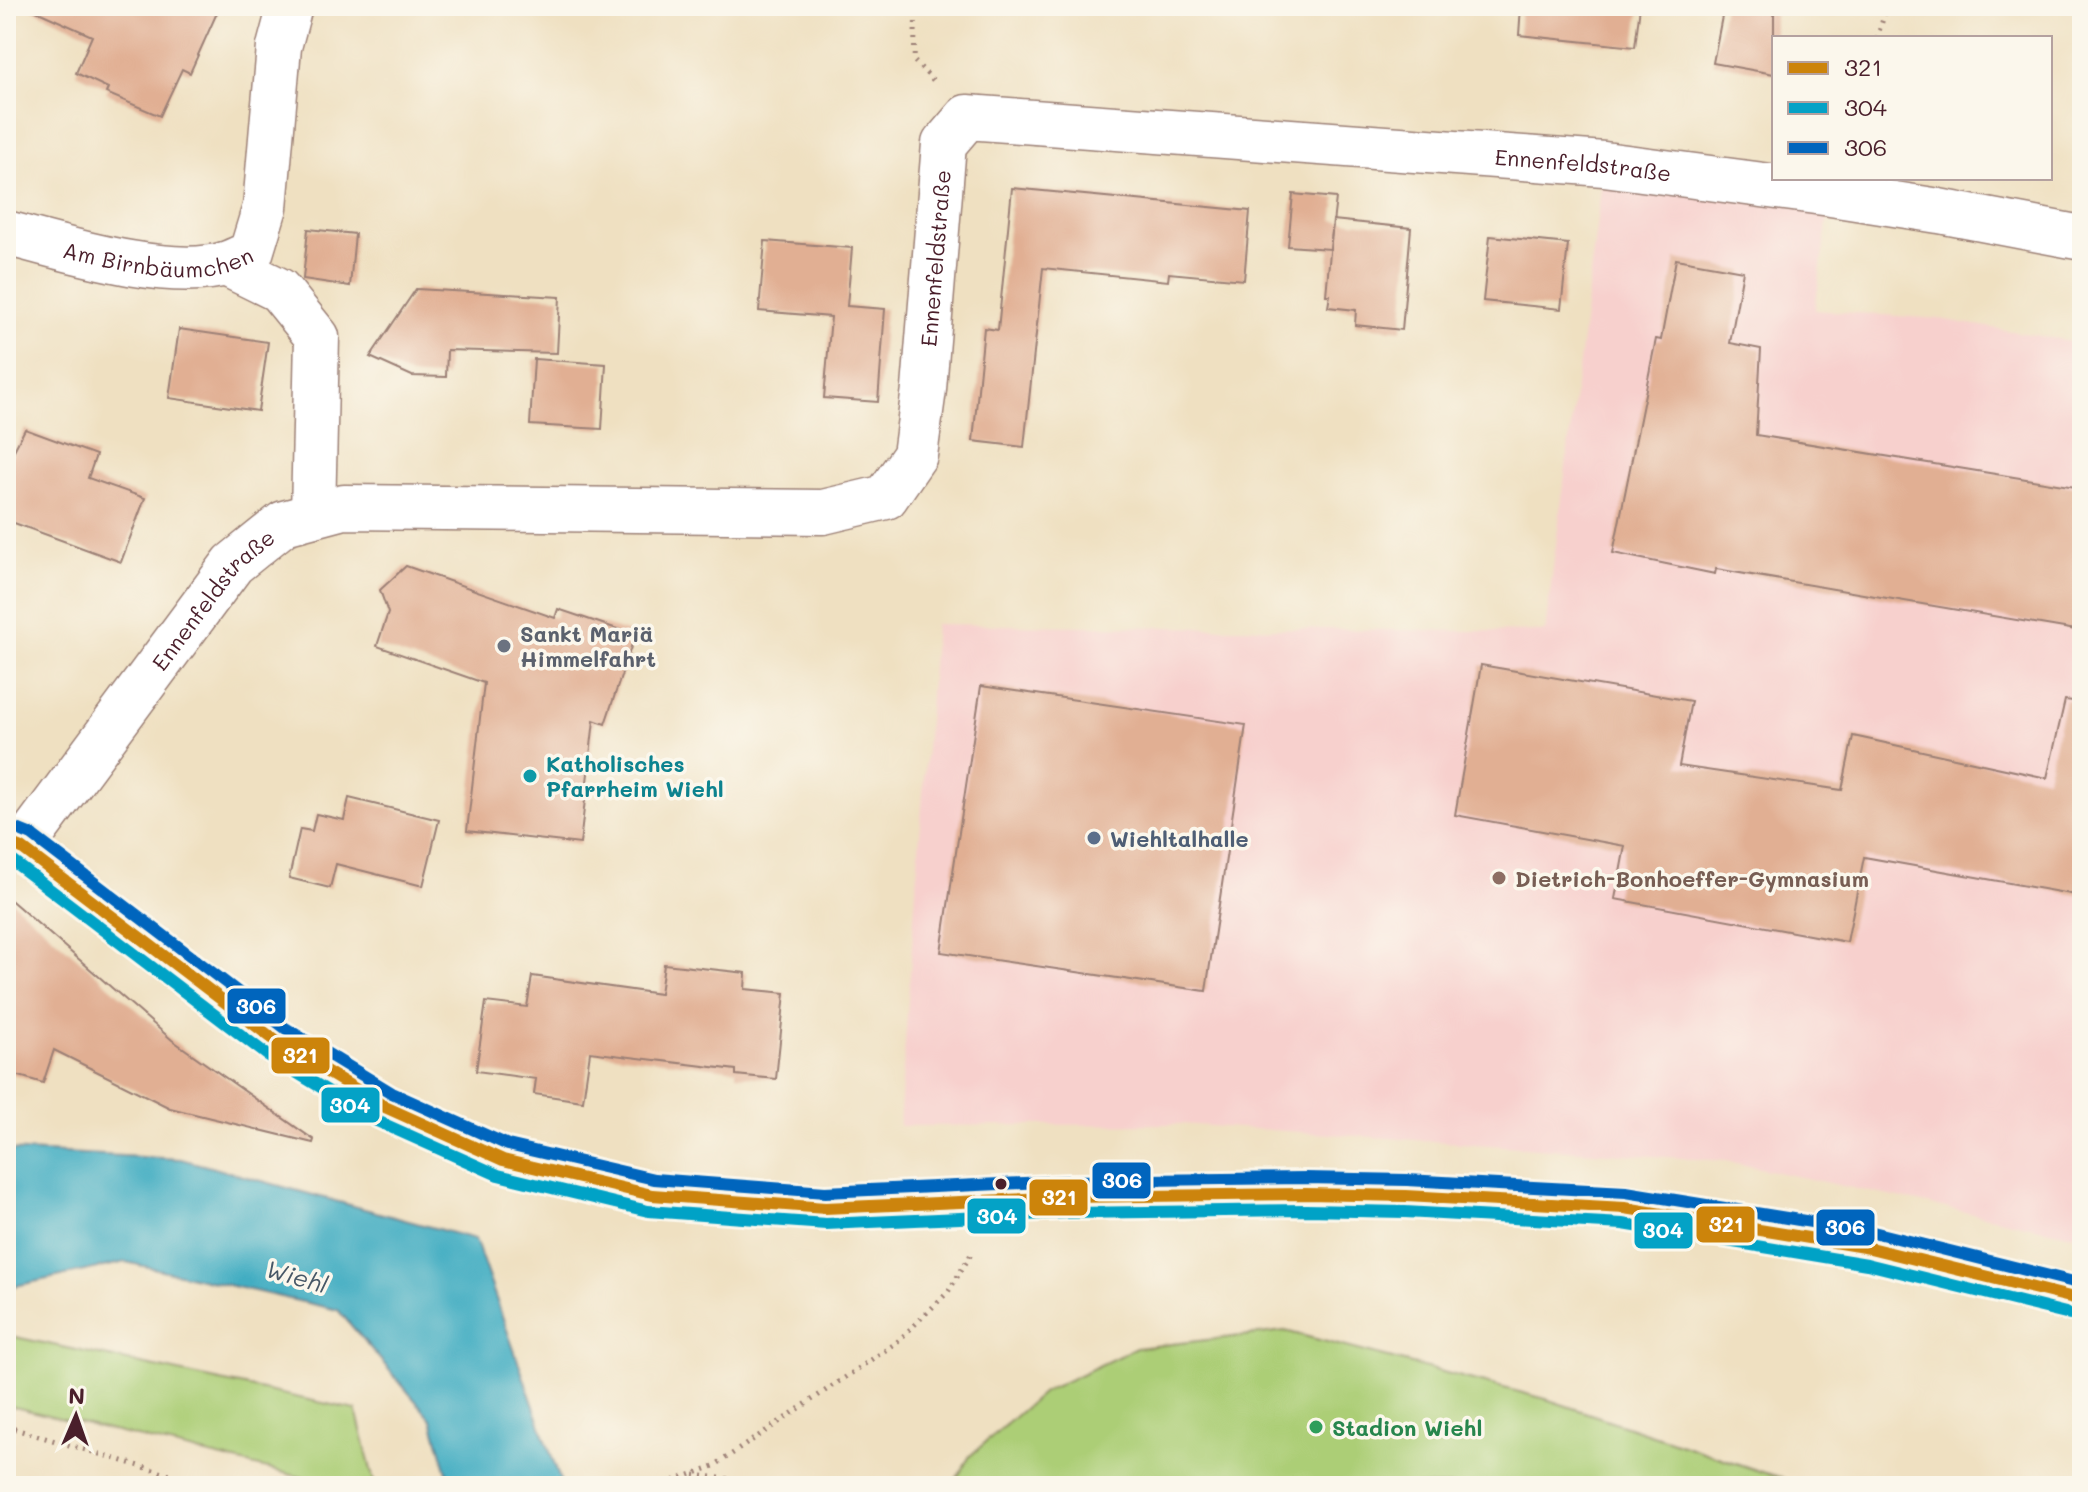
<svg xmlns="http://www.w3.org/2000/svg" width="2088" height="1492" viewBox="0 0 2088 1492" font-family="Mali,sans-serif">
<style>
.built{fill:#f7d0cd}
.green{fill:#acce76;stroke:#7b7650;stroke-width:2}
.water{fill:#42adc2;stroke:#466676;stroke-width:2}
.building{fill:#e1af93}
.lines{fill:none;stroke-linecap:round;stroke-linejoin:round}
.minor-casing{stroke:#9c8076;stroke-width:47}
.path{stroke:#9c8076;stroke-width:5;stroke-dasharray:2 6;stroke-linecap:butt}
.minor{stroke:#fff;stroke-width:44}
.bus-1-casing{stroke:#fbf7ec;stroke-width:18}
.bus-2-casing{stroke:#fbf7ec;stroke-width:18}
.bus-3-casing{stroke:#fbf7ec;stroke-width:18}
.bus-1{stroke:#cc840b;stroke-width:12}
.bus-2{stroke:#04a2c6;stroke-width:12}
.bus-3{stroke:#0065bd;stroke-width:12}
.worship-dot{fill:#6b7280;stroke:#fbf7ec;stroke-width:3}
.culture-dot{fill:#0f9aa8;stroke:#fbf7ec;stroke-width:3}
.service-dot{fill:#5c6f8a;stroke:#fbf7ec;stroke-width:3}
.education-dot{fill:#8d6e63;stroke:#fbf7ec;stroke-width:3}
.bus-dot{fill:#4a1f2b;stroke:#fbf7ec;stroke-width:3}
.leisure-dot{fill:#2e9e5b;stroke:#fbf7ec;stroke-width:3}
.labels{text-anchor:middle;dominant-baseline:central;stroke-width:7;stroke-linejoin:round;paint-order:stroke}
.street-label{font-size:22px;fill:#4a1f2b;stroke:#fbf7ec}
.worship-label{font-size:22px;font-weight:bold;fill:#5b616d;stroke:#fbf7ec;text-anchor:start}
.culture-label{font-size:22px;font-weight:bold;fill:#0d838f;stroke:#fbf7ec;text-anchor:start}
.service-label{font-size:22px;font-weight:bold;fill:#4e5e75;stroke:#fbf7ec;text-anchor:start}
.education-label{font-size:22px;font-weight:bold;fill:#785e54;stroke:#fbf7ec;text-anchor:start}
.leisure-label{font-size:22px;font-weight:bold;fill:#27864d;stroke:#fbf7ec;text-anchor:start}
.water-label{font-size:24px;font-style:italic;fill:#475867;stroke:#fbf7ec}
.line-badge{stroke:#fbf7ec;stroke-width:3}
.badge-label{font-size:22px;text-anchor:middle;font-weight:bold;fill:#fff}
</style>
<rect width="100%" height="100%" fill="#fbf7ec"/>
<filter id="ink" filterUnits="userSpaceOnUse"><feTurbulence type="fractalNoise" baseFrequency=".0125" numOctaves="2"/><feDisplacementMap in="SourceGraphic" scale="16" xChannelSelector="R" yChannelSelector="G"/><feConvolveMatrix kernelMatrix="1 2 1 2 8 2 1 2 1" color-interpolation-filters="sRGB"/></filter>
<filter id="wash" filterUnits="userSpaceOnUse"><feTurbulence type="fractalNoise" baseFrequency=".006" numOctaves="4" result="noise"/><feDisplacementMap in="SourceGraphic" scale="32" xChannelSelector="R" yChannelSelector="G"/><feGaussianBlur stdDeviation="1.8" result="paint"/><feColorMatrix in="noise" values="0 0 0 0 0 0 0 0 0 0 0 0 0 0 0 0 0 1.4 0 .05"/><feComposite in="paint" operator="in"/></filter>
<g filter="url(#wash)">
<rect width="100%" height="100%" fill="#efe0c1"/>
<polygon class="built" points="1604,164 1831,194 1815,310 1940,319 2082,343 2082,1237 1726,1161 1180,1124 899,1126 935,624 1545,632"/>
<g class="green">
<polygon points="1285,1331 1546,1399 1804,1486 952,1486 970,1456 1043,1392 1136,1348"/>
<polygon points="6,1335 356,1410 375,1486 321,1482 6,1405"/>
</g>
<polygon class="water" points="6,1150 181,1159 475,1239 562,1486 451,1486 432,1420 338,1310 126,1262 6,1288"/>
<g id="blocks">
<g class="building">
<polygon points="25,6 220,6 190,73 182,69 160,116 106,93 108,88 76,73 92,36"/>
<polygon points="1521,6 1640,6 1635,47 1519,35"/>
<polygon points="1724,6 1774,6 1774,74 1713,63"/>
<polygon points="1012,188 1250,211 1244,280 1169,273 1168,281 1043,268 1024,447 973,441 984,328 998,330"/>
<polygon points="1293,194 1336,198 1330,249 1288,246"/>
<polygon points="1333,220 1411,228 1402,330 1355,325 1356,310 1328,307 1330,295 1326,295"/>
<polygon points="308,229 355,234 350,286 303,279"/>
<polygon points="1490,236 1568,244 1561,309 1483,301"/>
<polygon points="765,241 852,248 847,306 885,309 878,402 824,398 831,317 759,311"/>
<polygon points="1676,259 1743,271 1730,343 1761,349 1756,435 2082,488 2082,631 1716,569 1715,574 1613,553 1656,339 1661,340"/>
<polygon points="416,289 560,297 557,353 447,350 446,377 412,376 370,357"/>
<polygon points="179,329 268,342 258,411 169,398"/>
<polygon points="534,359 606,364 602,429 530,425"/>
<polygon points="25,429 96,455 88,478 145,498 121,562 6,520 6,466"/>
<polygon points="406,566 555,618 558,609 635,635 605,724 594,720 580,844 467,831 484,683 377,646 388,613 380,590"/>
<polygon points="1481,665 1691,701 1679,766 1842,790 1853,736 2047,778 2065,700 2082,702 2082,896 1864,857 1847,942 1615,899 1625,846 1455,815"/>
<polygon points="981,686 1246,725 1206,991 941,952"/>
<polygon points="349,798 439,820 423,886 336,864 330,888 289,878 300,829 312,831 316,814 344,820"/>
<polygon points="6,896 172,1040 314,1140 313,1143 170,1108 54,1050 43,1083 6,1072"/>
<polygon points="664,964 746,973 745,989 785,993 776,1079 736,1075 736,1070 590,1052 583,1101 534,1094 536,1079 476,1071 486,1002 527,1007 532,976 660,994"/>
</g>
</g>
</g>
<g filter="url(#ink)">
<use href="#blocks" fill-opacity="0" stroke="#9c8076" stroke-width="2"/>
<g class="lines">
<g class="minor-casing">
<g id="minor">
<path id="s1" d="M6 233C63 248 172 282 228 263 236 260 244 256 251 253L265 207 279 47 290 6"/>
<polyline points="226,264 279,290 317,337 313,515"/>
<polyline points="6,842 22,848 276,1041 385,1107 503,1160 652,1195 825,1208 1069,1197 1306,1194 1406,1196 1625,1208 1870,1248 2082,1300"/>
<path id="s2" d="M22 848 233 564 284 523 344 507 823 512 886 497 915 455 924 389 944 144 967 117 1604 164 1831 194 1939 211 2082 238"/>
</g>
</g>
<g class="path">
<polyline points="916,6 914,61 934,81"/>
<polyline points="1877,38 1887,6"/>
<polyline points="6,1429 15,1429 187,1480 235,1486"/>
<polyline points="694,1475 792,1486"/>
<polyline points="659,1486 714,1466 896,1343 948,1292 973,1251"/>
</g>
<use href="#minor" class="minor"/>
<g class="bus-1-casing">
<polyline id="bus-1" points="6,842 22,848 276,1041 385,1107 503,1160 652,1195 825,1208 1069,1197 1306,1194 1406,1196 1625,1208 1870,1248 2082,1300"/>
</g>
<g class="bus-2-casing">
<polyline id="bus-2" points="6,859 14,862 266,1054 377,1121 498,1175 648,1211 826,1224 1069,1213 1306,1210 1405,1212 1623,1224 1867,1264 2078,1316"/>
</g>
<g class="bus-3-casing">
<polyline id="bus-3" points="12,827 32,835 285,1028 392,1093 508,1145 654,1179 825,1192 1068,1181 1306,1178 1407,1180 1626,1192 1873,1232 2082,1284"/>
</g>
<use href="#bus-1" class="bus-1"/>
<use href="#bus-2" class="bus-2"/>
<use href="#bus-3" class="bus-3"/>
</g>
</g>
<circle class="worship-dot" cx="504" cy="646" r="8"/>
<circle class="culture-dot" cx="530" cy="776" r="8"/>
<circle class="service-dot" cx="1094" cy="838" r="8"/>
<circle class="education-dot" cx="1499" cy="878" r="8"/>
<circle class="bus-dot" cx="1001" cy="1184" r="7"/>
<circle class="leisure-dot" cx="1316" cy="1427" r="8"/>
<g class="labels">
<g class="street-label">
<text stroke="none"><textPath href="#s2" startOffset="2042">Ennenfeldstraße</textPath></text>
<text stroke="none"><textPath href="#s1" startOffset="156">Am Birnbäumchen</textPath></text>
<text stroke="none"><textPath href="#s2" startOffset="1274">Ennenfeldstraße</textPath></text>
<text stroke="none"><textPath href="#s2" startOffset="314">Ennenfeldstraße</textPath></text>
</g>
<g class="worship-label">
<text x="520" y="633">Sankt Mariä<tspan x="520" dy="25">Himmelfahrt</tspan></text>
</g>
<g class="culture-label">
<text x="546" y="763">Katholisches<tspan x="546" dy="25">Pfarrheim Wiehl</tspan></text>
</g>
<g class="service-label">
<text x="1110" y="838">Wiehltalhalle</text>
</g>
<g class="education-label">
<text x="1515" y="878">Dietrich-Bonhoeffer-Gymnasium</text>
</g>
<g class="leisure-label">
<text x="1332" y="1427">Stadion Wiehl</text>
</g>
<g class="water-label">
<text transform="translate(297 1276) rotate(16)">Wiehl</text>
</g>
</g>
<g class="line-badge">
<rect x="226" y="987" width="61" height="38" rx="8" fill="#0065bd"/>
<rect x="270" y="1036" width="61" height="39" rx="8" fill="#cc840b"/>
<rect x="320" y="1086" width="61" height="38" rx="8" fill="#04a2c6"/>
<rect x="1091" y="1161" width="61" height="39" rx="8" fill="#0065bd"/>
<rect x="1028" y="1178" width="61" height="39" rx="8" fill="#cc840b"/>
<rect x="966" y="1197" width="61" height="38" rx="8" fill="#04a2c6"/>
<rect x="1695" y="1205" width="61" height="39" rx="8" fill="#cc840b"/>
<rect x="1815" y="1208" width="61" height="39" rx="8" fill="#0065bd"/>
<rect x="1633" y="1211" width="61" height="39" rx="8" fill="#04a2c6"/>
</g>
<g class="badge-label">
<text x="256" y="1014">306</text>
<text x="300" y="1063">321</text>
<text x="350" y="1113">304</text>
<text x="1122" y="1188">306</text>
<text x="1059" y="1205">321</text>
<text x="997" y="1224">304</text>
<text x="1726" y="1232">321</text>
<text x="1845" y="1235">306</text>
<text x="1663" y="1238">304</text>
</g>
<rect width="2088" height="1492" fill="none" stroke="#fbf7ec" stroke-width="32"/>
<rect x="1772" y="36" width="280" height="144" fill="#fbf7ec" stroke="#b4a19f" stroke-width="2"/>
<rect x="1788" y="62" width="40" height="12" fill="#cc840b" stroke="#b4a19f" stroke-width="2"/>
<text x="1844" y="76" font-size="24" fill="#4a1f2b">321</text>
<rect x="1788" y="102" width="40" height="12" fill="#04a2c6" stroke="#b4a19f" stroke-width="2"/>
<text x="1844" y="116" font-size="24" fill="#4a1f2b">304</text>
<rect x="1788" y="142" width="40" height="12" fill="#0065bd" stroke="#b4a19f" stroke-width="2"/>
<text x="1844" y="156" font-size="24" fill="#4a1f2b">306</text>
<g transform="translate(76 1416) rotate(2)" stroke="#fbf7ec" stroke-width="6" paint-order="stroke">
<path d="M0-6L14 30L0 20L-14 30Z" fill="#4a1f2b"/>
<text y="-12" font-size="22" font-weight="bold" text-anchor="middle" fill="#4a1f2b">N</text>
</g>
</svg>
